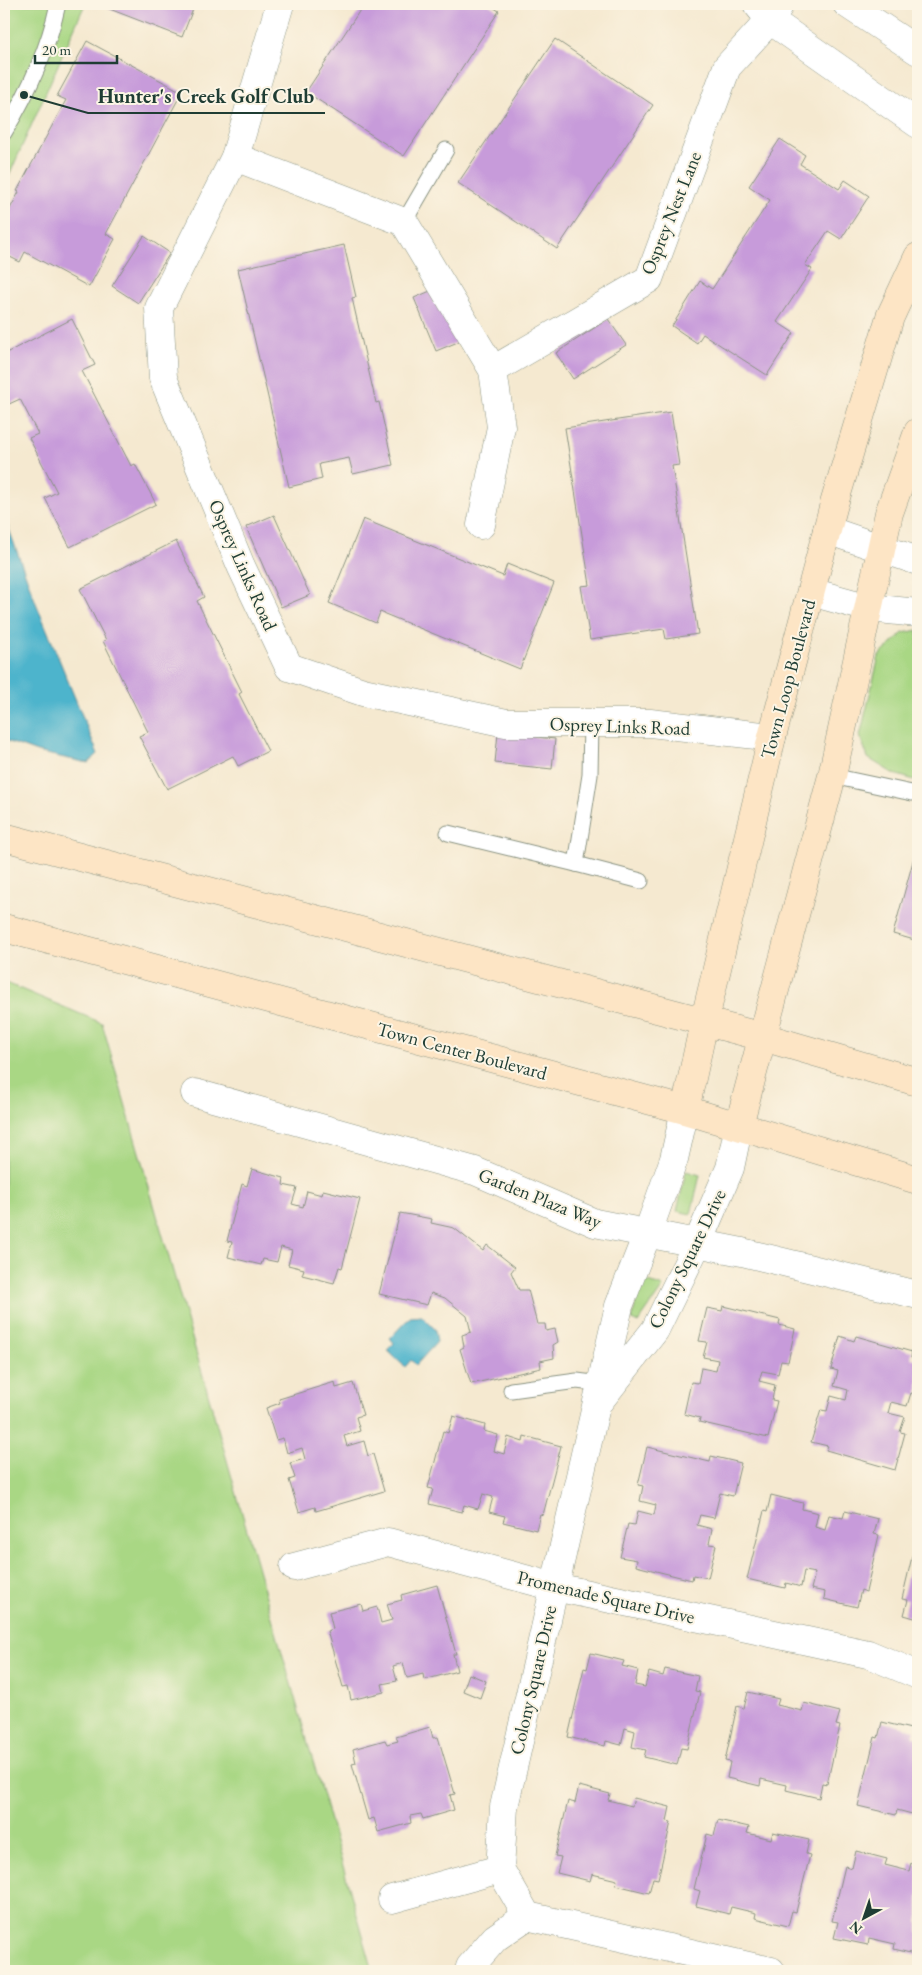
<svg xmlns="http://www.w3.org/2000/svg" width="922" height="1975" viewBox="0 0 922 1975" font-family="'EB Garamond',serif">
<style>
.green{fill:#a9d784;stroke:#648a5c}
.water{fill:#4eb4cc;stroke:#367880}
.building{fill:#c79bda}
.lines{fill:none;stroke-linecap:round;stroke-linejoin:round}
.lane-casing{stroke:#8a9382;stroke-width:17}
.street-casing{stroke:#8a9382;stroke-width:29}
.secondary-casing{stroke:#8a9382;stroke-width:29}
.lane{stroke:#fff;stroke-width:15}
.street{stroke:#fff;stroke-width:28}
.secondary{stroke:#fde5c5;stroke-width:28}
.labels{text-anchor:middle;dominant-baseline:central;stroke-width:4;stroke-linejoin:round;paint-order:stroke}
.street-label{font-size:19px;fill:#1f3d34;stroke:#fcf5e5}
.leader{fill:none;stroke:#1f3d34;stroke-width:2}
.callout-dot{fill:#1f3d34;stroke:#fcf5e5;stroke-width:2}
.callout-label{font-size:20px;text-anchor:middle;font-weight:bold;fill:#1f3d34;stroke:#fcf5e5;stroke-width:4;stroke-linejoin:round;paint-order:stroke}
</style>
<rect width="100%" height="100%" fill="#fcf5e5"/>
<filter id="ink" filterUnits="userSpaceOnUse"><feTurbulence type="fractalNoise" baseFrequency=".02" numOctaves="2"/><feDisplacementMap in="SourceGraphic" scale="10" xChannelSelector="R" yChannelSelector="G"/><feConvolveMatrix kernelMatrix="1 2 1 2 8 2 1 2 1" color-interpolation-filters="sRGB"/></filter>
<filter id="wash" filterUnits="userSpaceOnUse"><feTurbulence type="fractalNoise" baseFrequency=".0096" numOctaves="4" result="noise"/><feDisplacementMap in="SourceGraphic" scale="20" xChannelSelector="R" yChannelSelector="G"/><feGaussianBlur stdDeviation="1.12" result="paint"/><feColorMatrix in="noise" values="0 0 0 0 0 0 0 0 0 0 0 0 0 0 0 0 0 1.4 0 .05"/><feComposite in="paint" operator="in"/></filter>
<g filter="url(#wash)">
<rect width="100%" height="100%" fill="#f5e9d0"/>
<g class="green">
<polygon points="4,4 85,4 4,187"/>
<polygon points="918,630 918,781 894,774 868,758 860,736 879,656 903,633"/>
<polygon points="4,982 102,1023 373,1971 4,1971"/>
<polygon points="686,1171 700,1175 691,1214 677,1211"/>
<polygon points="641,1279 663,1287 638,1323 632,1320"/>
</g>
<g class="water">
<polygon points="4,516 36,603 98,754 88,763 37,752 4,740"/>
<polygon points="422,1316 435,1329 437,1342 416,1365 411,1360 405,1367 387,1350 394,1343 390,1338 410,1317"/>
</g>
<g id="blocks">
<g class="building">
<polygon points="109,4 195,4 182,37 107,8"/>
<polygon points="364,4 488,4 499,11 404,156 306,92"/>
<polygon points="555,39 653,105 557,249 458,183"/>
<polygon points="87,41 182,92 106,234 115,239 89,287 25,252 20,262 4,254 4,220 19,192 17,191 66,100 57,96"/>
<polygon points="780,139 805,155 800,164 839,189 845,180 869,196 841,239 828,231 805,265 812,269 777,322 794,333 767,375 703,334 697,343 672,326 700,281 712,289 770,200 749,186"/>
<polygon points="144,236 170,253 138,303 112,286"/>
<polygon points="344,245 356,297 352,298 376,403 379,402 393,465 353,474 349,458 319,464 322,479 289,487 238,269"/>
<polygon points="442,286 465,339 436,351 414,298"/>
<polygon points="72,319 95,365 82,371 131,466 135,464 156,504 70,547 45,498 57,492 29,438 38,434 20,399 9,404 4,395 4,354"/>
<polygon points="608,319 626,345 573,379 556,353"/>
<polygon points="671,412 679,465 672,466 698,634 666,639 664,629 590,640 581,586 590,585 565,428"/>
<polygon points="274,515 310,595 281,607 246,527"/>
<polygon points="363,519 503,576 507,564 554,583 520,669 380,612 376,623 329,603"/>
<polygon points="176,541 204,597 197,601 242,692 239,694 268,751 238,766 233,756 167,789 139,736 148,732 103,641 106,640 80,589"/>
<polygon points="498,733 555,739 552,769 495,763"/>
<polygon points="918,843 918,941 893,934"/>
<polygon points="252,1169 284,1178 283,1185 297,1188 292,1204 303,1207 307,1191 322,1195 323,1190 360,1199 342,1268 339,1267 334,1283 302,1275 304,1269 288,1265 292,1250 281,1247 277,1262 263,1259 261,1265 228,1257 232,1242 227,1241 242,1184 247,1186"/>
<polygon points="400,1213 432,1219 431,1223 454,1228 483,1251 487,1245 515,1267 511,1272 519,1290 528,1290 537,1324 545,1324 546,1331 555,1329 558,1342 553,1345 554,1358 540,1361 541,1368 471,1384 460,1349 464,1347 462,1335 471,1332 467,1316 445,1298 431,1293 427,1305 379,1294"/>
<polygon points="723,1306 780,1320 779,1325 795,1329 788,1362 781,1361 778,1374 762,1371 759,1381 775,1385 772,1400 777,1401 768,1438 699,1422 700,1418 684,1414 691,1382 698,1383 701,1368 716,1371 718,1360 703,1357 707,1342 699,1341 707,1308 722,1311"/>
<polygon points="840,1336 854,1341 856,1336 912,1352 911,1358 918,1360 918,1395 911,1393 907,1406 891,1402 888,1413 905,1417 900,1432 905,1433 895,1470 826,1450 828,1446 811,1442 821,1410 827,1411 831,1396 846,1400 848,1390 834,1386 838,1371 831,1369"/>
<polygon points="335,1382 336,1388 353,1383 363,1415 356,1417 360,1431 344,1436 347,1446 364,1441 368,1456 373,1454 384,1491 316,1511 315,1507 299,1512 289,1480 295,1478 290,1463 305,1459 302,1448 287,1453 283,1438 276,1440 266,1408 280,1403 279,1399"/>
<polygon points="453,1416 485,1425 484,1431 498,1435 494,1451 504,1454 508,1437 523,1442 524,1436 561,1446 543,1515 540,1514 536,1530 503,1522 505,1516 489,1512 493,1497 483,1494 478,1509 464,1505 462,1512 429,1504 433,1489 428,1488 443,1431 448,1433"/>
<polygon points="647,1447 710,1462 711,1456 741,1463 733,1496 720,1493 714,1518 700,1515 697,1525 712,1529 709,1544 716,1545 708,1578 693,1575 692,1580 636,1566 637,1560 620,1557 628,1524 635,1525 638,1511 654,1515 656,1505 640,1501 643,1486 638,1485"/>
<polygon points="771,1495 803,1503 802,1509 818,1513 815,1527 825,1530 829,1515 843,1518 845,1511 878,1519 874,1534 879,1535 866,1592 861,1590 857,1607 824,1599 825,1592 811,1589 815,1573 804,1571 801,1587 786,1583 785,1588 747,1579 764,1511 767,1512"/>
<polygon points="915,1544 918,1545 918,1619 904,1615 908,1600 902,1599"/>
<polygon points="437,1585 456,1654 453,1654 457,1671 424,1680 423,1674 407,1678 403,1663 393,1666 397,1681 382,1684 384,1692 351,1700 348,1686 343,1687 327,1631 333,1629 329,1612 361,1604 363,1611 377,1607 381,1623 392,1620 387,1604 402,1600 401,1595"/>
<polygon points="591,1653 624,1661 622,1666 638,1670 635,1685 645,1687 649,1672 663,1676 665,1669 698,1676 695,1691 700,1692 687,1749 681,1748 677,1765 644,1757 646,1750 632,1747 635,1731 625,1728 621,1745 606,1741 605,1746 568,1737 584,1668 587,1669"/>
<polygon points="469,1674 486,1681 480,1698 463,1691"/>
<polygon points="748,1692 779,1699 777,1705 802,1711 804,1703 840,1712 836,1725 840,1726 827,1784 822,1783 819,1798 786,1790 787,1785 761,1779 760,1786 727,1778 730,1762 725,1761 737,1706 744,1708"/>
<polygon points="882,1722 915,1730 913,1736 918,1737 918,1798 916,1797 912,1814 897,1810 896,1815 858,1806 875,1737 878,1738"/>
<polygon points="430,1727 433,1738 438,1737 455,1794 450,1795 454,1810 423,1819 421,1814 410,1816 411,1823 378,1832 374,1818 368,1820 352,1764 356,1763 353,1749 385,1740 387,1744 398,1741 396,1737"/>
<polygon points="579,1786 610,1794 608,1800 632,1806 634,1798 670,1807 667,1821 671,1822 658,1879 653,1878 649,1893 616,1885 617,1880 592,1874 590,1881 557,1873 561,1857 555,1856 568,1801 575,1803"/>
<polygon points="718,1820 749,1827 747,1833 771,1839 773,1832 809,1840 806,1854 810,1855 796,1912 792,1911 788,1926 755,1918 756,1913 731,1907 729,1914 696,1906 700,1891 694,1889 707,1834 714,1836"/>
<polygon points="856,1851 887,1859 885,1865 909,1871 911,1863 918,1865 918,1955 894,1949 895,1944 869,1938 868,1945 834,1938 838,1922 832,1921 845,1866 852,1868"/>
</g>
</g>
</g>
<g filter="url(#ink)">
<use href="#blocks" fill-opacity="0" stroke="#8a9382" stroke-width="1"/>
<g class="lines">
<g class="lane-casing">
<g id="lane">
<path d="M4 133C28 93 48 50 58 4"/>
<polyline points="404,222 446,150"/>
<polyline points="832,776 912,793"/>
<polyline points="448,833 576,864 590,775 591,723"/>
<polyline points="576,864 641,881"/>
<polyline points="511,1390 577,1381 601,1384"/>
</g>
</g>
<g class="street-casing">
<g id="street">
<polyline points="280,4 235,157 159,308 163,378 241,566 289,667 363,692 506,723 650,723 772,737"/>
<polyline points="757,4 770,20 918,124"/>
<polyline points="847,4 918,51"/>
<polyline points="235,157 404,222 493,370 501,427 481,525"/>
<polyline points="493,370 649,279 727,67 770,20 780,4"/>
<polyline points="827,530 918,561"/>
<polyline points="811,592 869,608 918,613"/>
<polyline points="195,1093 475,1171 595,1223 742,1252 918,1295"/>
<polyline points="685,1110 674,1159 648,1232 619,1306 504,1807 500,1869 527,1916 771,1971"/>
<polyline points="600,1400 655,1330 698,1242 730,1168 739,1125"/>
<polyline points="294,1567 388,1542 555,1587 868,1654 918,1675"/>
<polyline points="392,1899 500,1869"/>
<polyline points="469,1971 470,1967 495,1938 527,1916"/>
</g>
</g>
<g class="secondary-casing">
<g id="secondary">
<polyline points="4,837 763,1037 918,1082"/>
<polyline points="4,928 685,1110 918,1180"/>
<polyline points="685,1110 704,1023 772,737 834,504 890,317 918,257"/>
<polyline points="739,1125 832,776 889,513 918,432"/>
</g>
</g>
<use href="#lane" class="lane"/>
<use href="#street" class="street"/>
<use href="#secondary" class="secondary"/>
</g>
</g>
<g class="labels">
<g class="street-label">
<text transform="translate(671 213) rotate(-68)">Osprey Nest Lane</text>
<text transform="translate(243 565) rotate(66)">Osprey Links Road</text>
<text transform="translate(788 679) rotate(-75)">Town Loop Boulevard</text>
<text transform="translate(620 726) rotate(2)">Osprey Links Road</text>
<text transform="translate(462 1051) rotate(15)">Town Center Boulevard</text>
<text transform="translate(540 1198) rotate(22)">Garden Plaza Way</text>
<text transform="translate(687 1259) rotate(-64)">Colony Square Drive</text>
<text transform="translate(606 1597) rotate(13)">Promenade Square Drive</text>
<text transform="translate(533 1680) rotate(-77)">Colony Square Drive</text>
</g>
</g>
<path class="leader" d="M24 95L88 113H325"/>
<circle class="callout-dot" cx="24" cy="95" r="5"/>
<g class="callout-label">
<text x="206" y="103">Hunter's Creek Golf Club</text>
</g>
<rect width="922" height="1975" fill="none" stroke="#fcf5e5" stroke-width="20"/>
<g transform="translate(864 1918) rotate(220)" stroke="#fcf5e5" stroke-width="4" paint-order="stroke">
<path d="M0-4L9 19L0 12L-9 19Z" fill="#1f3d34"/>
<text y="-8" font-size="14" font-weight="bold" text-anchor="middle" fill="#1f3d34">N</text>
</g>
<path d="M35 55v8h82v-8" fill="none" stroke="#1f3d34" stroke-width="2.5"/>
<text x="42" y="55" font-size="15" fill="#1f3d34" stroke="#fcf5e5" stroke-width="4" paint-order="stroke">20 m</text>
</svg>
